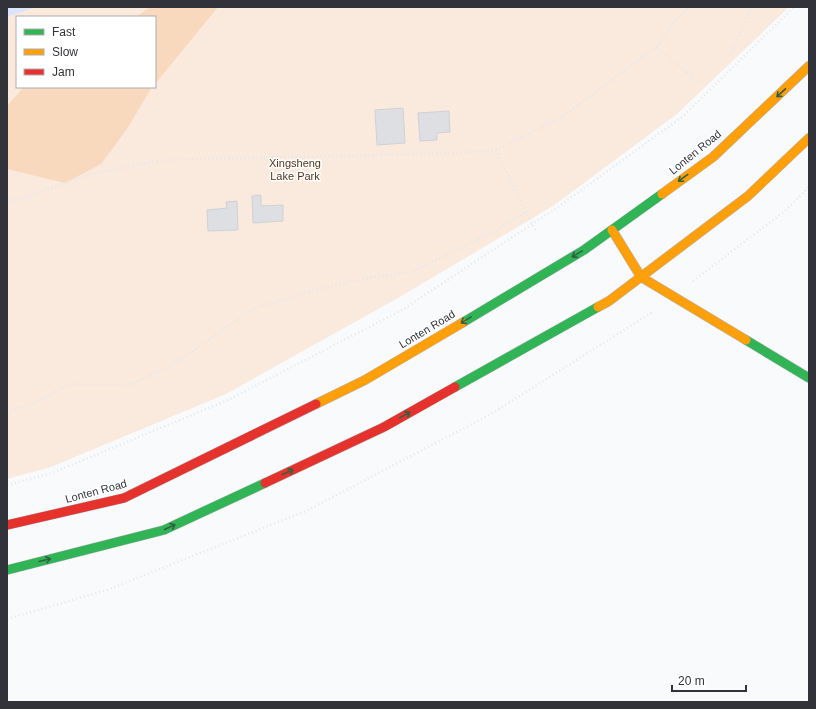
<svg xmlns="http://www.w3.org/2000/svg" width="816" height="709" viewBox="0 0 816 709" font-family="Arial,sans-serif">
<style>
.green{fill:#f9eadd;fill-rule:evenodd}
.forest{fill:#f8d9bd}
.water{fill:#dde3fb}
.building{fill:#dedfe3;stroke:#d0d1d6}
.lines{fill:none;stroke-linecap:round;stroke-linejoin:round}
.fast-casing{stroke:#b0b1b5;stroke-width:10}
.slow-casing{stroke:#b0b1b5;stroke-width:10}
.jam-casing{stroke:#b0b1b5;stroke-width:10}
.path{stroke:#e5e6e7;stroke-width:2.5;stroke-dasharray:1 3;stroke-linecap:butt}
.fast{stroke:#30b455;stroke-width:9}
.slow{stroke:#ff9f0a;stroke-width:9}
.jam{stroke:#e5322d;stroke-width:9}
.oneway{stroke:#316043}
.labels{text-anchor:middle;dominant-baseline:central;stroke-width:3;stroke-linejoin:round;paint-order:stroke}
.street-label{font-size:11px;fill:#32333a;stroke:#fff}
.park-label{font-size:11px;fill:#533519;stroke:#fff}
</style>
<rect width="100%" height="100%" fill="#f9fafc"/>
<path class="green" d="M7 7H789L677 114 553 206 398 298 226 394 51 467 7 479ZM17 17H155V87H17Z"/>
<g class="forest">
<polygon points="150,7 218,7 155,84 155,17 136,17"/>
<polygon points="24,87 152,87 127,129 101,164 65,183 7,169 7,106"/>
</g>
<polygon class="water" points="7,7 36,7 7,17"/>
<g class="building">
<polygon points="403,108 405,143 377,145 375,110"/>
<polygon points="449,111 450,132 437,133 437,140 420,141 418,113"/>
<polygon points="261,195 261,206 283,205 283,221 253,223 252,196"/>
<polygon points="237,201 238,230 208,231 207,210 227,208 226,202"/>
</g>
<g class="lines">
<g class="fast-casing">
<g id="fast">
<polyline points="462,323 584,250 662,194"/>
<polyline points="746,340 809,378"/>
<polyline points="455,387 598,307"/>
<polyline points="7,570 164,530 265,483"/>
</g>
</g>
<g class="slow-casing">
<g id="slow">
<polyline points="662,194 713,157 809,66"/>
<polyline points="612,230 641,277 746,340"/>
<polyline points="598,307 609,301 748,196 809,138"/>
<polyline points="316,404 365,380 462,323"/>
</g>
</g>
<g class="jam-casing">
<g id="jam">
<polyline points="265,483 384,427 455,387"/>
<polyline points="7,525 124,498 316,404"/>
</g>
</g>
<g class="path">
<polyline points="656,47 700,83"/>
<polyline points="730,55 752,7"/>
<polyline points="496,150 526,212 536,231"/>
<polyline points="7,196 12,202"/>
<polyline points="7,205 12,202 87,175 163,160 455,153 496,150 562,117 656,47 687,7"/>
<polyline points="693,281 786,210 809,187"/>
<polyline points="7,412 31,404 70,384 103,385 132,384 174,364 251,310 313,290 374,277 412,272 493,232 526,212"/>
<polyline points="7,485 52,473 228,400 402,310 555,209 682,117 794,7"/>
<polyline points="7,619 107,590 306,511 491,414 654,311"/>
</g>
<use href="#fast" class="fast"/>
<use href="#slow" class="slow"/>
<use href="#jam" class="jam"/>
</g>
<defs><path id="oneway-shaft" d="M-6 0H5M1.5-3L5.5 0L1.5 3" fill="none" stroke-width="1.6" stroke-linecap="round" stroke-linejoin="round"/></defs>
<g class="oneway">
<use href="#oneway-shaft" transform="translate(781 93) rotate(137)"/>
<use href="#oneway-shaft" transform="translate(683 178) rotate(144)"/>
<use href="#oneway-shaft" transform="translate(577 254) rotate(149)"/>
<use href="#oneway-shaft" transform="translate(466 320) rotate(149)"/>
<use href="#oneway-shaft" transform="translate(405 415) rotate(-29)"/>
<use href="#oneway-shaft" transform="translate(288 472) rotate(-25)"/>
<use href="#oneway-shaft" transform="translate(170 527) rotate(-25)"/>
<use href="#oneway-shaft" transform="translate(45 560) rotate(-14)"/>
</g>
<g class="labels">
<g class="street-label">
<text transform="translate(695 152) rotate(-39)">Lonten Road</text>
<text transform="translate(427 329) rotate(-31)">Lonten Road</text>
<text transform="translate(96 491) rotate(-15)">Lonten Road</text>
</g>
<g class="park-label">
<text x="295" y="163">Xingsheng<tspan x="295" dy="13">Lake Park</tspan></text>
</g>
</g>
<rect width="816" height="709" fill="none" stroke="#32333a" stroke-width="16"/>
<rect x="16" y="16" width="140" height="72" fill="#ffffff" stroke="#adadb0"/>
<rect x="24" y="29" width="20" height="6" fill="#30b455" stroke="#adadb0"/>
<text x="52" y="36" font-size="12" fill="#32333a">Fast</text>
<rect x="24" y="49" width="20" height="6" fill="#ff9f0a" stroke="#adadb0"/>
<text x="52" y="56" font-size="12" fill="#32333a">Slow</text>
<rect x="24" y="69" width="20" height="6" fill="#e5322d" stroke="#adadb0"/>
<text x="52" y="76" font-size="12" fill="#32333a">Jam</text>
<path d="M672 685v6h74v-6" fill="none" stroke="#32333a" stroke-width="2"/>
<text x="678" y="685" font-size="12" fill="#32333a" stroke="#ffffff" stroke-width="3" paint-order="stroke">20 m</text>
</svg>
